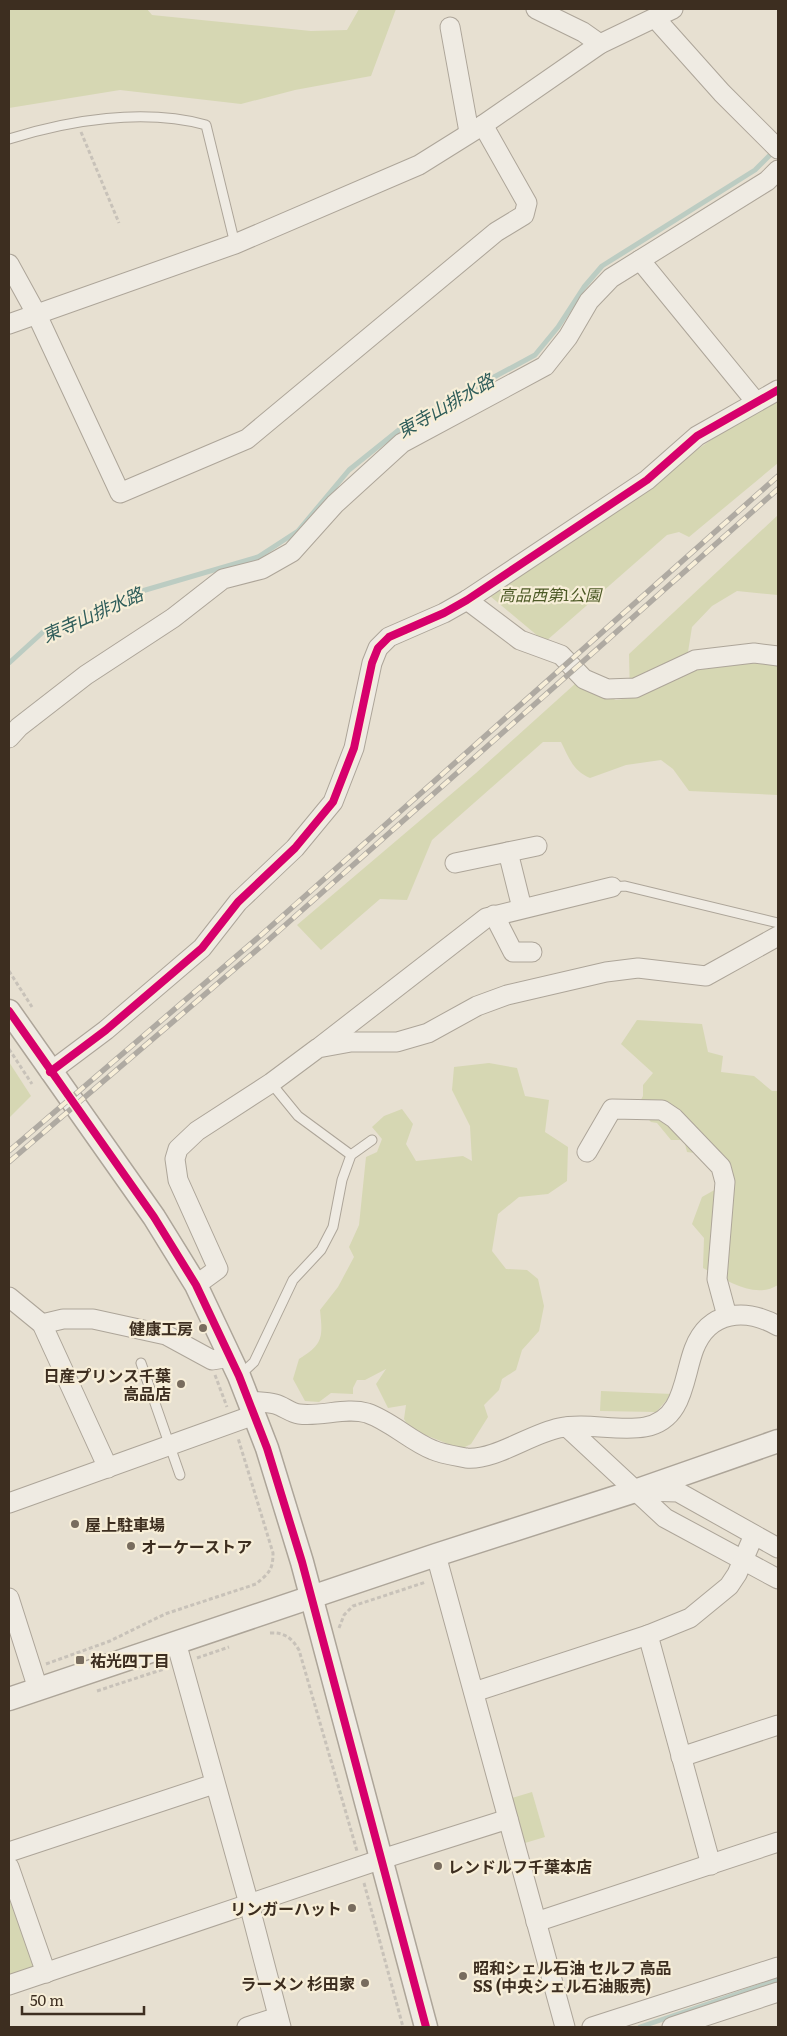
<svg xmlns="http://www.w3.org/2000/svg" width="787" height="2036" viewBox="0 0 787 2036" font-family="Literata,'Noto Sans JP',serif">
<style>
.green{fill:#d6d7b3}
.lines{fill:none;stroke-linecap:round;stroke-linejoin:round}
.stream{stroke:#bcccc2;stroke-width:5}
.service-casing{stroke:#ada599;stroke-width:11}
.minor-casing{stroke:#ada599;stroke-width:21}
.tertiary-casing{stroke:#ada599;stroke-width:25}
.path{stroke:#c8c2b9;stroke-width:3;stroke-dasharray:4 2.5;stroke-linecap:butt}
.service{stroke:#efebe3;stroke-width:9}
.minor{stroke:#efebe3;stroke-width:19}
.tertiary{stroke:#efebe3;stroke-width:22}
.rail-casing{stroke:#afaaa2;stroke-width:5.5}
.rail{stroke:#f7eed8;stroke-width:4;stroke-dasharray:11;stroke-linecap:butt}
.cycleway-casing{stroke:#f7eed8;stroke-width:11}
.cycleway{stroke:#d6006c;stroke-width:8}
.poi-dot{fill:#786c5e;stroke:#f7eed8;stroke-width:2}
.labels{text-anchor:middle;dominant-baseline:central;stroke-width:4.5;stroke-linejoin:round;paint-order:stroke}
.park-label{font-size:16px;font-style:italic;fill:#4d5a26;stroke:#f7eed8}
.poi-label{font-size:16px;font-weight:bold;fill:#3d2e20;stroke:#f7eed8;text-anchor:start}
.water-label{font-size:18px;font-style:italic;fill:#2f5d5a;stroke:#f7eed8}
</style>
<rect width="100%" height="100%" fill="#e7e0d1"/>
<g class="green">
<polygon points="9,9 147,9 152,15 311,31 347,30 359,9 396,9 371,76 295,90 241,104 120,90 9,108"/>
<polygon points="778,400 778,463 689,537 679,532 667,535 545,642 490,596 718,435"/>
<path d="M778 515V595L737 591 712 606 692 627 688 652 691 666 755 659 778 662V795L689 791 673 769 661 760 626 765 590 778C573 771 569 758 561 742H543L432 840 407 900 380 899 321 950 297 925 476 773 576 683 616 700 630 698 629 654Z"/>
<path d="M637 1020 702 1024 708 1052 723 1056 721 1072 754 1076 772 1091H778V1285C754 1300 725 1279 703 1268L704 1238 692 1224 702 1197 718 1188 715 1173 702 1154 687 1152 684 1140H671L657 1123 651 1122 637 1107 643 1096V1085L653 1073 621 1044Z"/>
<polygon points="9,1062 31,1096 9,1118"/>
<path d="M489 1063 517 1068 525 1096 549 1100 545 1132 568 1147 567 1181 548 1194 519 1197 498 1214 492 1251 506 1269 527 1270 538 1279 544 1306 539 1331 522 1350 516 1370 502 1379 499 1390 484 1405 488 1417 471 1444 461 1449 410 1429 404 1419 406 1405 388 1408 376 1384 386 1369 365 1380H357L353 1388V1394L331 1393 319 1402 305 1401 293 1379 299 1359C323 1344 323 1338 320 1310L338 1287 354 1257 349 1247 359 1225 366 1157 377 1152 382 1139 372 1127 384 1116 402 1109 413 1124 406 1144 416 1161 463 1156 472 1161 470 1126 452 1090 454 1067Z"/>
<polygon points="601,1391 672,1394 656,1412 600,1411"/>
<polygon points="532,1792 545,1837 525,1843 512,1798"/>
<polygon points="9,1890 38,1969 9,1978"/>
</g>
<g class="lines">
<g class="stream">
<polyline points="9,663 43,632 142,591 258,557 298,531 349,470 405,425 535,355 558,327 584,287 602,266 755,170 774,151"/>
<polyline points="640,2027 778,1980"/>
</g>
<g class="service-casing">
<g id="service">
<path d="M9 139C69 120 144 108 206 125L235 244"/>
<polyline points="612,887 625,886 778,923"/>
<polyline points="271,1083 298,1116 351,1155"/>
<polyline points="141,1363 180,1475"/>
<polyline points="239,1376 254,1362 293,1280 321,1250 333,1227 342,1180 351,1155 372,1140"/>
</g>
</g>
<g class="minor-casing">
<g id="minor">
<polyline points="536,9 583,32 600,44"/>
<polyline points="655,18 722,93 778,149"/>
<polyline points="450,27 469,132"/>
<polyline points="640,260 756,402"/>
<polyline points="9,264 37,315 120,493 247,439 496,232 524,215 527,203 483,125"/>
<polyline points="9,324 235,244 419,165 483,125 600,44 673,9"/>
<polyline points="467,600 520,640 561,655 584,679 607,689 635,688 695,660 754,653 778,656"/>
<polyline points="9,738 19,727 86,675 173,618 223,579 262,569 292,552 335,504 402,443 545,366 568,337 589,301 611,278 767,181 778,170"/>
<polyline points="508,852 522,908"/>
<polyline points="455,863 537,846"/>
<polyline points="494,915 513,952 532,952"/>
<polyline points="321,1046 486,918 612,887"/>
<polyline points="50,1072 106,1030 202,948 238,902 295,848 333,802 354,748 372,663 378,648 389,637 444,613 467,600 647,480 697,436 778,390"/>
<polyline points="587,1152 612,1109 662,1110 674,1118 721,1167 725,1182 717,1279 727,1316"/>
<polyline points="196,1285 218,1269 178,1180 175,1159 178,1149 197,1131 271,1083 318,1048 351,1042 397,1042 428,1033 477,1006 507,995 606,972 638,968 706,976 778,936"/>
<polyline points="9,1297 42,1324 108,1468"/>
<polyline points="42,1324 63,1319 93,1319 166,1335 212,1360 231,1357"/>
<path d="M249 1401C257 1402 267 1402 275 1404 283 1406 291 1413 299 1414 321 1417 346 1407 367 1413 391 1421 410 1441 433 1450 442 1454 456 1456 466 1458 494 1461 530 1434 559 1428 587 1422 618 1432 645 1427 684 1420 683 1378 694 1349 709 1310 746 1308 778 1326"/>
<polyline points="567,1427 665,1518 778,1579"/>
<polyline points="641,1491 678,1492 778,1548"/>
<polyline points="9,1503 254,1415"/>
<polyline points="436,1555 565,2027"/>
<polyline points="9,1598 38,1689"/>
<polyline points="648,1635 711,1865"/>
<polyline points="176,1642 249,1904 281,2027"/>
<polyline points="474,1692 648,1635 690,1618 729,1586 737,1574 754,1535"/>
<polyline points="681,1757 778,1725"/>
<polyline points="9,1852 214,1784"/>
<polyline points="9,1867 46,1973"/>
<polyline points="536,1922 778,1842"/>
<polyline points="9,1985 382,1859 508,1819"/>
<polyline points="247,2027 278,2017"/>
<polyline points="592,2027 778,1967"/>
<polyline points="672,2027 778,1992"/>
</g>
</g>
<g class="tertiary-casing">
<g id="tertiary">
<polyline points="9,1011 154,1217 196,1285 239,1376 267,1448 302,1562 426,2027"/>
<polyline points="9,1699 436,1555 635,1491 778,1441"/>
</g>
</g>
<g class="path">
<polyline points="81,132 119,223"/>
<polyline points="9,971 32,1007"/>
<polyline points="9,1049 32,1084"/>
<polyline points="215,1375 227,1407"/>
<polyline points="339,1628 344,1615 353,1606 426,1582"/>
<path d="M270 1633C284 1632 292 1638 299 1650L357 1851"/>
<polyline points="197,1658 229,1647"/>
<path d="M46 1664 110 1641 165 1614 256 1584C269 1573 273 1570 273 1553L238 1438"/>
<polyline points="97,1691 167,1668"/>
<polyline points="364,1883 403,2027"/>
</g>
<use href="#service" class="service"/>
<use href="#minor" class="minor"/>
<use href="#tertiary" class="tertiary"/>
<g class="rail-casing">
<g id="rail">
<polyline points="9,1151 260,936 778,476"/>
<polyline points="9,1162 265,943 778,489"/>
</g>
</g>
<use href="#rail" class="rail"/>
<g class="cycleway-casing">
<g id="cycleway">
<polyline points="9,1011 154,1217 196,1285 239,1376 267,1448 302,1562 426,2027"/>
<polyline points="50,1072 106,1030 202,948 238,902 295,848 333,802 354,748 372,663 378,648 389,637 444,613 467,600 647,480 697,436 778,390"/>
</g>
</g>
<use href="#cycleway" class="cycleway"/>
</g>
<g class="poi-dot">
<circle cx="203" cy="1328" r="5"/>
<circle cx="181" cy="1384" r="5"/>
<circle cx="75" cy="1524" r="5"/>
<circle cx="131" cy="1546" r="5"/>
<rect x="75" y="1655" width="10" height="10" rx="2.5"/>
<circle cx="438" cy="1866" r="5"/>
<circle cx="352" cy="1908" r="5"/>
<circle cx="463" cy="1976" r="5"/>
<circle cx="365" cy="1983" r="5"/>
</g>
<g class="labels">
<g class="park-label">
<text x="550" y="594">高品西第1公園</text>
</g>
<g class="poi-label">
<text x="193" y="1328" text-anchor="end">健康工房</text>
<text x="171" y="1375" text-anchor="end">日産プリンス千葉<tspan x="171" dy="18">高品店</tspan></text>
<text x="85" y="1524">屋上駐車場</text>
<text x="141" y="1546">オーケーストア</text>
<text x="90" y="1660">祐光四丁目</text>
<text x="448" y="1866">レンドルフ千葉本店</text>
<text x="342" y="1908" text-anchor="end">リンガーハット</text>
<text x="473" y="1967">昭和シェル石油 セルフ 高品<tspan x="473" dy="18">SS (中央シェル石油販売)</tspan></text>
<text x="355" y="1983" text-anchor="end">ラーメン 杉田家</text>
</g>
<g class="water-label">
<text transform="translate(445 405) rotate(-30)">東寺山排水路</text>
<text transform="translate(92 614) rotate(-24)">東寺山排水路</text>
</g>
</g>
<rect width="787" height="2036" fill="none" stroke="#3d2e20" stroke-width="20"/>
<path d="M22 2006v8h122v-8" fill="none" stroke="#3d2e20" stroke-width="2.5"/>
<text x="30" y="2006" font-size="15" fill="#3d2e20" stroke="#f7eed8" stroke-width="4" paint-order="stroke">50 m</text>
</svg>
